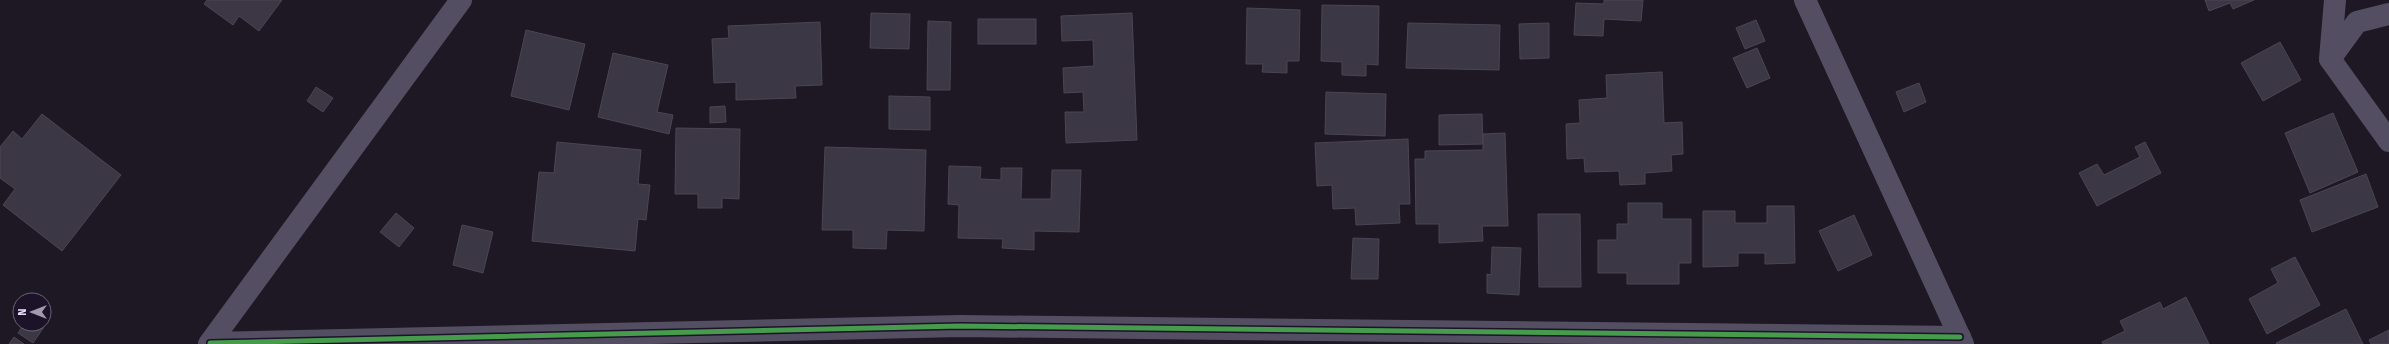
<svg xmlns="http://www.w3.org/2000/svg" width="2389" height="344" viewBox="0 0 2389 344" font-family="'Fira Sans',sans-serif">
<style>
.building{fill:#3c3744;stroke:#4b4455}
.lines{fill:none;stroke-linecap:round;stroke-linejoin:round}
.street{stroke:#544e62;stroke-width:22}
.cycleway-casing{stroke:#1c1328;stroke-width:8}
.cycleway{stroke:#469c4c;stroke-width:5}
</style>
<rect width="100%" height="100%" fill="#1d1823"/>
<g class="building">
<polygon points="207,0 282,0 259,31 239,16 233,25 204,4"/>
<polygon points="1604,0 1643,0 1641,21 1604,19 1603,36 1574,35 1576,3 1604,4"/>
<polygon points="2205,0 2254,0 2233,9 2230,3 2209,11"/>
<polygon points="1322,5 1379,6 1378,65 1366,64 1366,76 1342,75 1342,62 1321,61"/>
<polygon points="1247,8 1300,10 1299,61 1287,61 1287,73 1262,72 1263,64 1246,64"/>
<polygon points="871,13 910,14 909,49 870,48"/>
<polygon points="1132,13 1137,140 1066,143 1065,112 1084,112 1083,92 1064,93 1063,68 1094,66 1093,40 1062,41 1061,16"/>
<rect x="978" y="19" width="58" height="25"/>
<polygon points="1756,20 1765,41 1745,49 1736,28"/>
<polygon points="928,21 951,22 950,90 927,90"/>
<polygon points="820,22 822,85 795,86 796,98 736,100 736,82 714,83 712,39 729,38 728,26"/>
<polygon points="1408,23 1500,25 1499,70 1406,68"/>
<polygon points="1549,23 1549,58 1520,59 1519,24"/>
<polygon points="526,30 585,44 569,110 511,96"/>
<polygon points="2280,42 2301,80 2263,101 2241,63"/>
<polygon points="1757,48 1770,78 1747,88 1733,58"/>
<polygon points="613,53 668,65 657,112 673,115 669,134 598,117"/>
<polygon points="1662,72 1664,123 1682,122 1683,154 1671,155 1672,171 1645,173 1645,184 1620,185 1619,171 1585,172 1584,158 1567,159 1566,124 1580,123 1579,100 1607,98 1606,75"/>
<polygon points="1919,83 1926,102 1904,112 1896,92"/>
<polygon points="316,87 333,98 323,112 307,101"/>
<polygon points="1326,92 1386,94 1385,136 1325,134"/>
<polygon points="889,96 930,97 930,130 889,129"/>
<polygon points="725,106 726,122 710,123 710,107"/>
<polygon points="2333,113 2358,172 2310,193 2285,133"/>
<polygon points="42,114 121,175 62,251 3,205 15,189 0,178 0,147 13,131 22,139"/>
<polygon points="1482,114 1483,144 1439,145 1439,115"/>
<polygon points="676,128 740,129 739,199 722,198 722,208 698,208 698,194 675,194"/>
<polygon points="1505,133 1508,226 1482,226 1483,241 1439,243 1439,224 1416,224 1415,159 1425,159 1425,151 1483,150 1483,134"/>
<polygon points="1408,139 1410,204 1399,204 1400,223 1356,225 1355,208 1333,209 1332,185 1317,186 1315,143"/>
<polygon points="557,142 641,150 638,184 650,185 646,220 638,219 635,251 532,241 539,172 554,173"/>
<polygon points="2145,142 2161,173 2097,206 2079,173 2097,164 2104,175 2140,157 2135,147"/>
<polygon points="825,147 926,150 924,231 887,230 886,249 853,248 853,230 822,230"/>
<polygon points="949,166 981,167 980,179 1001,180 1001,168 1022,168 1021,199 1051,199 1052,170 1081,170 1079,232 1034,231 1034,250 1002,248 1003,239 958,238 959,205 948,204"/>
<polygon points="2366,174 2378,207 2312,232 2300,200"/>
<polygon points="1628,203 1662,203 1662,219 1691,219 1691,263 1679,263 1679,284 1627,284 1627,273 1598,273 1598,240 1617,240 1617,224 1628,224"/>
<polygon points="1767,206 1794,206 1795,263 1765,264 1765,253 1738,253 1738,266 1703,267 1703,211 1735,211 1735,223 1767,223"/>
<polygon points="396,213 414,228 399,247 380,232"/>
<polygon points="1538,214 1580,214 1581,287 1539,287"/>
<polygon points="1854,215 1872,255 1838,271 1819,231"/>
<polygon points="462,225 493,232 483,273 453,265"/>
<polygon points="1353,238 1379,239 1378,279 1351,279"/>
<polygon points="1492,247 1521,248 1519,295 1487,293 1487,274 1491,275"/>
<polygon points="2295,257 2320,305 2267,334 2249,299 2278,283 2271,269"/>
<polygon points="2186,297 2209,344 2103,344 2102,342 2125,331 2120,321 2160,302 2163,309"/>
<polygon points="2346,309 2363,344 2277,344 2276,343"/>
<polygon points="24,324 40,324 44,327 33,343 18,333"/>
<polygon points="2389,330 2389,344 2371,344 2369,340"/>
<polygon points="14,337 24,344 9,344"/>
</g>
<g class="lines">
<g class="street">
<polyline points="1805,0 1963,344"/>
<polyline points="2335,0 2330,59 2389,141"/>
<polyline points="2330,59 2357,22 2389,14"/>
<polyline points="210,343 960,326 1960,337"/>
<polyline points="209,344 461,0"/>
</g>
<g class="cycleway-casing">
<polyline id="cycleway" points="210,343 960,326 1960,337"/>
</g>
<use href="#cycleway" class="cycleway"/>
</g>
<g transform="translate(32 312) rotate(270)"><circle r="19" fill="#1c1328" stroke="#6e647c"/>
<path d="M0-3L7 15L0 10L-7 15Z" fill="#a199af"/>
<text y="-6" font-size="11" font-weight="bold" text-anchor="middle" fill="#e8defb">N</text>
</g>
</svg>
